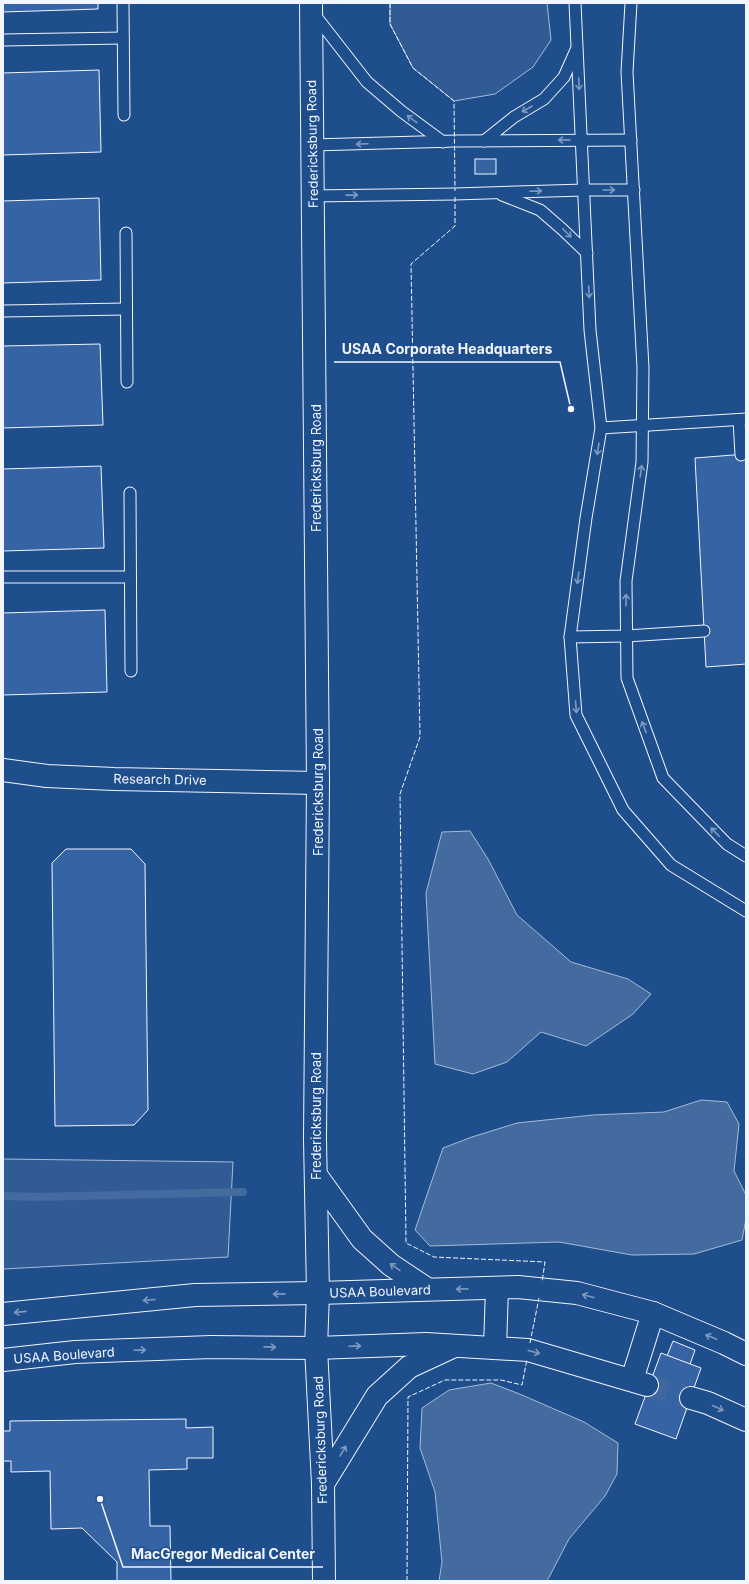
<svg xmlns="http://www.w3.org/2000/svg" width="749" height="1584" viewBox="0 0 749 1584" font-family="Inter,sans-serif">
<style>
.green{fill:#305b95;stroke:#a8bbd7}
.water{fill:#446ba0;stroke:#a8bbd7}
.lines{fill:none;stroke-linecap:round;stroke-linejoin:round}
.stream{stroke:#446ba0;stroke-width:8}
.building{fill:#3563a3;stroke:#f2f6ff}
.minor-tunnel{stroke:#3f679d;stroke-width:22;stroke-dasharray:22 11;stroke-linecap:butt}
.service-casing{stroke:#f2f6ff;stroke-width:13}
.minor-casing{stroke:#f2f6ff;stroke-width:24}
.tertiary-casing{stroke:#f2f6ff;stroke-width:24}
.primary-casing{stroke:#f2f6ff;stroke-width:24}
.service{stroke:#1f4e8c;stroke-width:11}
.minor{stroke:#1f4e8c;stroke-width:22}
.tertiary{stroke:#1f4e8c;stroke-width:22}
.primary{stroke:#1f4e8c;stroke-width:22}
.fence{stroke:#f2f6ff;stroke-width:1;stroke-dasharray:5 2;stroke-linecap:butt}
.oneway{stroke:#7e9ac0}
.labels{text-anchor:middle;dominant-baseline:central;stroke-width:3;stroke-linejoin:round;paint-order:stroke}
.street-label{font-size:13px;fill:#f2f6ff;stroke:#1f4e8c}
.leader{fill:none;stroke:#f2f6ff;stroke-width:1.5}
.callout-dot{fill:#f2f6ff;stroke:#1f4e8c;stroke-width:1.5}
.callout-label{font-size:14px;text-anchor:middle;font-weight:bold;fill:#f2f6ff;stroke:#1f4e8c;stroke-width:3;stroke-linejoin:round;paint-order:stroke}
</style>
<rect width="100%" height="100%" fill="#1f4e8c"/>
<g class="green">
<polygon points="390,3 547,3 551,40 533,67 495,94 454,101 413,68 390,24"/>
<polygon points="3,1159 233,1162 228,1257 3,1269"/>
</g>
<g class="water">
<polygon points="470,831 488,859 517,915 571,962 628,979 651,994 633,1014 586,1046 541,1032 507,1062 473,1074 435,1064 426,893 442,832"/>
<polygon points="701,1100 727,1102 739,1124 734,1171 746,1195 746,1219 742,1240 694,1254 632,1255 559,1242 430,1246 415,1230 443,1148 472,1137 517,1123 593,1115 664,1112"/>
<polygon points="491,1383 522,1395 584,1422 618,1443 617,1474 605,1496 569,1539 547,1581 439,1581 442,1562 435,1492 420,1448 422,1408 449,1390"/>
</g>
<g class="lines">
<polyline class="stream" points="3,1196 36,1197 243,1192"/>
</g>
<g class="building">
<polygon points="3,3 98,3 98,9 3,12"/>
<polygon points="99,70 101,152 3,155 3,73"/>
<rect x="475" y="159" width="21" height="15"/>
<polygon points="99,198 101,280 3,283 3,201"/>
<polygon points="100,344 103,425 3,428 3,346"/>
<polygon points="746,454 746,664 706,667 695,458"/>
<polygon points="101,466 104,548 3,551 3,469"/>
<polygon points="105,610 107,692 3,695 3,613"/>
<polygon points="66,849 131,849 145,864 148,1110 134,1125 55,1126 52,863"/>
<polygon points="673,1341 695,1350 688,1370 665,1361"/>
<polygon points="661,1353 701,1368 676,1439 635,1424"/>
<polygon points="186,1419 186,1428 213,1427 213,1458 187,1458 187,1469 149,1470 150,1526 170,1526 171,1581 117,1581 117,1562 82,1528 51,1529 50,1471 11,1472 11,1461 3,1461 3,1431 10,1431 10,1421"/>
</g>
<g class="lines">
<polyline class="minor-tunnel" points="647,1385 691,1398"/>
<g class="service-casing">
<g id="service">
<polyline points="123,3 124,115"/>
<polyline points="575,3 590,330 601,428 586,518 570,637 576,715 623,810 671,865 746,911"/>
<polyline points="631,3 627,72 643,368 642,462 626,581 627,678 663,778 727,844 746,856"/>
<polyline points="314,14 367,82 401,111 443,142"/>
<polyline points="3,40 123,38"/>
<polyline points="484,141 514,117 544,99 564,77 576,50"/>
<polyline points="312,145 456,141 631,140"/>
<polyline points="502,195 540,210 562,229 587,253"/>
<polyline points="313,196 455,194 584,190 634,190"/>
<polyline points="126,233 127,382"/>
<polyline points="3,311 126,309"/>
<polyline points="739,420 741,455"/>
<polyline points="601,428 746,419"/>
<polyline points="130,493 131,671"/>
<polyline points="3,577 130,577"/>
<polyline points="570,637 626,636 704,631"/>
</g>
</g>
<g class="minor-casing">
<g id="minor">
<polyline points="3,770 47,776 114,779 318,783"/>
<polyline points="316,1175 362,1239 391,1265 427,1289"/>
<polyline points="318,1293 518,1287 577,1293 653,1313 724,1343 746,1354"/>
<polyline points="316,1348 426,1344 528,1350 647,1385"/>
<polyline points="495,1348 497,1288"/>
<polyline points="632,1380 653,1313"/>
<polyline points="691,1398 708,1403 746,1420"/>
<polyline points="323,1484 377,1396 409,1367 452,1347"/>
</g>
</g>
<g class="tertiary-casing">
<g id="tertiary">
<polyline points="3,1314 195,1295 318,1293"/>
<polyline points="3,1360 75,1352 211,1347 316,1348"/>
</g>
</g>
<g class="primary-casing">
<polyline id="primary" points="311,3 318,783 315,1139 318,1293 316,1348 323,1484 324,1581"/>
</g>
<use href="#service" class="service"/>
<use href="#minor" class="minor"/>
<use href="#tertiary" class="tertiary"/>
<use href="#primary" class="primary"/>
<g class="fence">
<polyline points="390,3 390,24 413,68 454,101 455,191"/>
<polyline points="455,197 455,226 411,264 420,737 400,794 406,1243 434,1257 545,1262 542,1282"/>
<polyline points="530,1343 539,1298"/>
<polyline points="407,1581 408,1397 445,1380 501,1380 522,1385 527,1359"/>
</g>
</g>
<defs><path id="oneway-shaft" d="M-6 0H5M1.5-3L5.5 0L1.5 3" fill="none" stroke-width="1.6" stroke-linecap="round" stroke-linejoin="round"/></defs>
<g class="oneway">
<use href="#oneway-shaft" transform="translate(579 84) rotate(87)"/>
<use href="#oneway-shaft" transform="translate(527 109) rotate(150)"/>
<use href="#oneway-shaft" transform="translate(412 119) rotate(-144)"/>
<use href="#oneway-shaft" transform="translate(564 140) rotate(179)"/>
<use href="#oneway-shaft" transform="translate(362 144) rotate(178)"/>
<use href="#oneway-shaft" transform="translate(609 190)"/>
<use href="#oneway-shaft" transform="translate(536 191) rotate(-2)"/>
<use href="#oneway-shaft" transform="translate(352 195) rotate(-1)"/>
<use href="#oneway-shaft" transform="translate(567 233) rotate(45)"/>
<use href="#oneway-shaft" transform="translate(589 292) rotate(87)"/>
<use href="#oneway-shaft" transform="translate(598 449) rotate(99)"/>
<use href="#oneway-shaft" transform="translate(641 471) rotate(-82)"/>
<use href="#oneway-shaft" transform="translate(578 578) rotate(98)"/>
<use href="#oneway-shaft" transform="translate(626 600) rotate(-90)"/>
<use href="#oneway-shaft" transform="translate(576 707) rotate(85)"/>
<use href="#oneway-shaft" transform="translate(644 727) rotate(-110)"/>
<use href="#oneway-shaft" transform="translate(715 832) rotate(-134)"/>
<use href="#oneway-shaft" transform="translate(395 1267) rotate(-145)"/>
<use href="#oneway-shaft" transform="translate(462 1289) rotate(179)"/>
<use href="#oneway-shaft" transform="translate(279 1294) rotate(179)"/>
<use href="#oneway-shaft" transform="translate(588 1296) rotate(-165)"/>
<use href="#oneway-shaft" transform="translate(149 1300) rotate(175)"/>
<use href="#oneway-shaft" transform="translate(20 1312) rotate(174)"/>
<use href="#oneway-shaft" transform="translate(711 1337) rotate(-157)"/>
<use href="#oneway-shaft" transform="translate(355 1346) rotate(-2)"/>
<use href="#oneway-shaft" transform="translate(270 1347) rotate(1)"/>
<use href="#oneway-shaft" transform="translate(140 1350) rotate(-2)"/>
<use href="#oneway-shaft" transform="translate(534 1352) rotate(15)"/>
<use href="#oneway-shaft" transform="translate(718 1408) rotate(24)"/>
<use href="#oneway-shaft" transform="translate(343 1451) rotate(-59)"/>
</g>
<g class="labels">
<g class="street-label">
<text transform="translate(312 144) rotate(-91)">Fredericksburg Road</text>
<text transform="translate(316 468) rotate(-90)">Fredericksburg Road</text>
<text transform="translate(160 779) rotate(1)">Research Drive</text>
<text transform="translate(318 792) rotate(-90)">Fredericksburg Road</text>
<text transform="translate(316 1116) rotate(-90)">Fredericksburg Road</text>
<text transform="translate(380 1291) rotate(-2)">USAA Boulevard</text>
<text transform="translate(64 1355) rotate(-4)">USAA Boulevard</text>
<text transform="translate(320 1440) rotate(-92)">Fredericksburg Road</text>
</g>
</g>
<path class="leader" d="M571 409L560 362H334M100 1499L123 1567H323"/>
<g class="callout-dot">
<circle cx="571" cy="409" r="4"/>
<circle cx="100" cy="1499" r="4"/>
</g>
<g class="callout-label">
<text x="447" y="354">USAA Corporate Headquarters</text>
<text x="223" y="1559">MacGregor Medical Center</text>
</g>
<rect width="749" height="1584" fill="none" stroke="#f2f6ff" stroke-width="8"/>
</svg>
